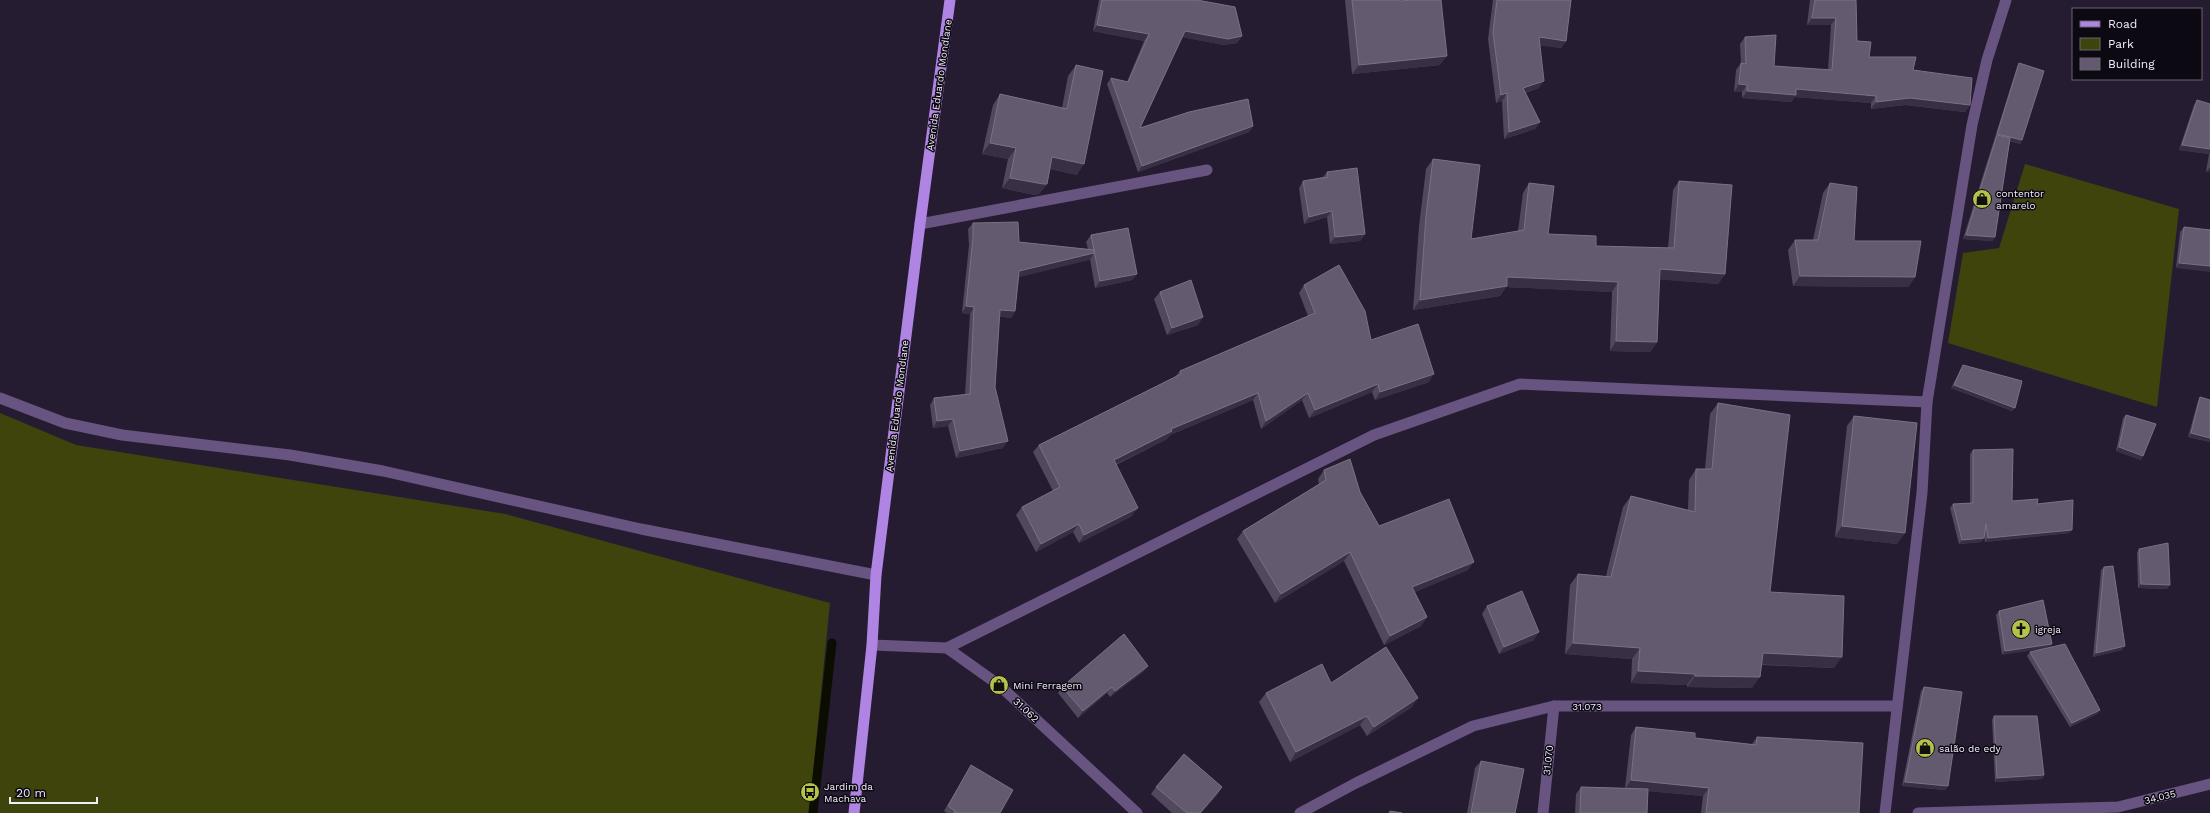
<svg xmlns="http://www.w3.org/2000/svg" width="2210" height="813" viewBox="0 0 2210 813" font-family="'Work Sans',sans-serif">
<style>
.green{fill:#3f440d}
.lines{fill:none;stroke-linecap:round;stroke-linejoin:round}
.stream{stroke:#0b0d00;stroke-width:9}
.minor{stroke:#685481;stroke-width:11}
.primary{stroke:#b084e3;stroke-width:11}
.wall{fill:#52485e}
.shaded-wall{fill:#392f45}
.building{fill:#635a6f;stroke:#7a7184}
.labels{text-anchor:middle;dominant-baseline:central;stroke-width:3;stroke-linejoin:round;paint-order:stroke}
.street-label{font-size:10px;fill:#f2ecfa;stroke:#0d0912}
.poi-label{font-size:10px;fill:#f2ecfa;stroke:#0d0912;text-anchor:start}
</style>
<rect width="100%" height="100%" fill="#261c31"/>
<g class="green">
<polygon points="2025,164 2179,209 2157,407 1948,343 1963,253 1999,248"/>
<polygon points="0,413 76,445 505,514 830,603 809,813 0,813"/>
</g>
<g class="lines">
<polyline class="stream" points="813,813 832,643"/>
<g class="minor">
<polyline points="920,224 1207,170"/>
<polyline points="0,398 65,423 122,435 290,455 383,471 641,529 876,575"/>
<polyline points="872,645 947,648 999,685 1137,813"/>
<polyline points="947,648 1374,435 1520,384 1927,402"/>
<polyline points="1300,813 1356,783 1473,726 1554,706 1896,706"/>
<polyline points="1543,813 1554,706"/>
<polyline points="1885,813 1922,493 1927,402 1972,125 1987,60 2006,0"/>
<polyline points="1918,813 2118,807 2210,784"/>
</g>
<polyline class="primary" points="854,813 872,645 876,575 920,224 950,0"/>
</g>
<g class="wall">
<polygon points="1099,0 1197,0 1242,36 1237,43 1224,45 1182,37 1140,128 1253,126 1249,132 1138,172 1107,84 1111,78 1127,82 1144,41 1093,31"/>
<polygon points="1345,0 1400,0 1400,1 1440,65 1352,74"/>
<polygon points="1493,0 1571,0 1566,41 1561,48 1540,45 1539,88 1525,93 1540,122 1535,129 1504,139 1502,101 1496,103 1488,39"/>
<polygon points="1810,0 1856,0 1857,41 1869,57 1913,70 1970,105 1965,112 1905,105 1871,109 1871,103 1795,97 1791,102 1742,98 1742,92 1734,92 1736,70 1741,63 1740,44 1745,37 1774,66 1828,70 1831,25 1807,25"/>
<polygon points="2019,63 2022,140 2020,144 2010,141 1993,241 1963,239 2017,67"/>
<polygon points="1076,65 1077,175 1050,169 1047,184 1039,194 1035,195 1002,188 1008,159 982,154 993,105 1000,94 1062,108 1068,76"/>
<polygon points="2197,100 2210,104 2210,172 2206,172 2209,154 2179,150 2194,105"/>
<polygon points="1433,159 1471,239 1518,231 1523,193 1529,183 1548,234 1596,246 1668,248 1673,190 1679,181 1725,274 1718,284 1659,279 1657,342 1650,352 1610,351 1612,292 1506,287 1500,296 1413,310 1419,226 1426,169"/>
<polygon points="1327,172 1365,234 1360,241 1330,244 1327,217 1304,224 1299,188 1303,181 1323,177"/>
<polygon points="1830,183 1854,241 1915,277 1908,287 1793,286 1788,250 1795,240 1813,240 1823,193"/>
<polygon points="973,223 1019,242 1088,249 1086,242 1091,235 1137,274 1132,280 1095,288 1090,259 1019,277 1015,311 1011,318 999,316 995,387 1003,448 956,458 948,426 933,428 930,405 934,398 965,394 970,314 962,313 969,245 968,229"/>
<polygon points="2184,227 2210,230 2176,268 2180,232"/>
<polygon points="1304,285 1371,340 1429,382 1375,400 1372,392 1309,418 1302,400 1261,429 1253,400 1170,435 1167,439 1116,465 1132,516 1079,543 1073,532 1036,552 1016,515 1022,507 1053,491 1033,452 1039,445 1175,377 1180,371 1308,316 1299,293"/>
<polygon points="1160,292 1198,325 1167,335 1154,299"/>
<polygon points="1963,365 2015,408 2012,411 1951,388 1961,369"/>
<polygon points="2200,397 2210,400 2210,442 2188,437 2198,401"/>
<polygon points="1718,403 1770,592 1834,668 1762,665 1752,688 1687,687 1687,685 1631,683 1632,659 1565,654 1570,585 1578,574 1606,576 1623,507 1631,496 1688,510 1689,480 1696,469 1705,469 1710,414"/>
<polygon points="2126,415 2141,460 2116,451 2123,418"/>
<polygon points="1854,416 1897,544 1835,537 1847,426"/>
<polygon points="1973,450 2012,501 2037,504 2069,533 1985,542 1984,535 1984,538 1981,542 1959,544 1950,508 1953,504 1970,503 1970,454"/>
<polygon points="1324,470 1360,492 1379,526 1468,570 1414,592 1427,617 1421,626 1384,645 1344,561 1275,603 1237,539 1243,531 1319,484 1318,479"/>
<polygon points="2139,549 2170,585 2167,589 2138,588 2137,553"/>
<polygon points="2104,567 2122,650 2093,657 2101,570"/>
<polygon points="2043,600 2002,655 1996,615 1999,611"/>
<polygon points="1487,606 1534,640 1499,654 1482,614"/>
<polygon points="2030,652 2100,710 2097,714 2070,727 2027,656"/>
<polygon points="1148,666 1143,672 1110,697 1107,693 1078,718 1058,693 1062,687"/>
<polygon points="1331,683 1412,707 1367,736 1360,725 1290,762 1259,702 1266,693"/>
<polygon points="1924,687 1948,786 1945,790 1902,786 1921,691"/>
<polygon points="1994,716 2044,775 2042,779 1995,782 1992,720"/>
<polygon points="1636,727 1695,738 1752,744 1757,737 1859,813 1701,813 1703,796 1648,791 1647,813 1575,813 1576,794 1581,787 1625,788 1631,735"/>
<polygon points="1481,761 1515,813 1467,813 1475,768"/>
<polygon points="971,765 1000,813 947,813 944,811"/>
<polygon points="1156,787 1222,787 1217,795 1201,813 1172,813 1151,794"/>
</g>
<g class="shaded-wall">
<polygon points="1812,18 1836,18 1831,25 1807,25"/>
<polygon points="1097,25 1149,34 1144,41 1093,31"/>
<polygon points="1185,31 1242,36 1237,43 1224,45 1181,37"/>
<polygon points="1539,37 1566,41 1561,48 1534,45"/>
<polygon points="1447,56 1440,65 1352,74 1359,65"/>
<polygon points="1544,81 1539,88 1518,95 1523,88"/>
<polygon points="1739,84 1747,85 1742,92 1734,92"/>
<polygon points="1796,89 1876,96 1871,103 1795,97 1791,102 1742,98 1747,91"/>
<polygon points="1507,93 1502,101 1496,103 1501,95"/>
<polygon points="1910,98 1970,105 1965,112 1905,105 1871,109 1876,102"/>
<polygon points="1540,122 1535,129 1504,139 1509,132"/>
<polygon points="1253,126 1249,132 1138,172 1142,166"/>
<polygon points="1997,134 2022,140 2020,144 1996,138 1997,135 1995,137"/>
<polygon points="990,143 1016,148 1008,159 982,154"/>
<polygon points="2182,145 2210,149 2210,153 2209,154 2179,150"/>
<polygon points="1052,157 1084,164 1077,175 1045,168"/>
<polygon points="2210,167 2210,172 2206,172"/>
<polygon points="1010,178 1047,184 1039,194 1035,195 1002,188"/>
<polygon points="1332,211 1327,217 1304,224 1309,217"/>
<polygon points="1365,234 1360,241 1330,244 1335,237"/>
<polygon points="1966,235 1995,237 1993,241 1963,239"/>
<polygon points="1094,253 1090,260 1015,278 1019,271"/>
<polygon points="2179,263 2210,266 2210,272 2176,268"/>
<polygon points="1660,269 1725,274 1718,284 1653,279"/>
<polygon points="1137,274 1132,280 1095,288 1100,281"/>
<polygon points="1800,276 1915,277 1908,287 1793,286"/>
<polygon points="1507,277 1618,282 1612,292 1506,287 1500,296 1413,310 1420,300"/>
<polygon points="966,306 974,307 970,314 962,313"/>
<polygon points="1000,310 1015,311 1011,318 995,316"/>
<polygon points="1203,317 1198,325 1167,335 1172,328"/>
<polygon points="1616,341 1657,342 1650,352 1610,351"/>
<polygon points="1434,374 1429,382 1375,400 1380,392"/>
<polygon points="1378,384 1372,392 1309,418 1315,410"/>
<polygon points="1954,385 2015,408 2012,411 1951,388"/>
<polygon points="1258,393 1253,400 1170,435 1167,439 1108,468 1114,460 1171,429"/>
<polygon points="1308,393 1302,400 1261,429 1266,421"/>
<polygon points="953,419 948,426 933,428 937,421"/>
<polygon points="2191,433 2210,438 2210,442 2188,437"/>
<polygon points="1008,441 1003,448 956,458 960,451"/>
<polygon points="2119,447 2143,456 2141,460 2116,451"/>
<polygon points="1138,508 1132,516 1079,543 1084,535"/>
<polygon points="1079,524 1073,532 1036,552 1041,544"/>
<polygon points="1842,526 1905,533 1897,544 1835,537"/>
<polygon points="2072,530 2069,533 1985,542 1988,538"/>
<polygon points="1984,538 1981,542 1959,544 1962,540"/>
<polygon points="1350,552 1344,561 1275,603 1281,594"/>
<polygon points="1474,562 1468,570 1406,596 1412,587"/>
<polygon points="2141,584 2170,585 2167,589 2138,588"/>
<polygon points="1427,617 1421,626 1384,645 1390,636"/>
<polygon points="1539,632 1534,640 1499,654 1504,647"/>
<polygon points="1573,643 1640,648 1632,659 1565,654"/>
<polygon points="2052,644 2050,648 2002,655 2005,651"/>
<polygon points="2125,646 2122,650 2093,657 2096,653"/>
<polygon points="1763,653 1842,657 1834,668 1755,664"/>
<polygon points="1148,666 1143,672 1110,697 1115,691"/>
<polygon points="1638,671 1695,674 1687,685 1631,683"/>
<polygon points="1695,676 1760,677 1752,688 1687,687"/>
<polygon points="1112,687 1107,693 1078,718 1083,711"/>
<polygon points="1418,698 1412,707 1367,736 1374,727"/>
<polygon points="2100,710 2097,714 2070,727 2072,723"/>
<polygon points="1367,716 1360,725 1290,762 1296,752"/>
<polygon points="2044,775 2042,779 1995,782 1997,778"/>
<polygon points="1631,780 1709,788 1703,796 1625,789"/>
<polygon points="1905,782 1948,786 1945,790 1902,786"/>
<polygon points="1222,787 1217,795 1201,813 1200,813"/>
</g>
<g class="building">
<polygon points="1102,0 1197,0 1235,7 1242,36 1228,39 1185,31 1140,128 1189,112 1248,99 1253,126 1142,166 1111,78 1128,82 1149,34 1097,25"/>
<polygon points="1352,0 1400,0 1400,1 1411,0 1441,0 1447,56 1359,65"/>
<polygon points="1497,0 1571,0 1566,41 1539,37 1544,81 1523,88 1540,122 1509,132 1507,93 1501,95 1493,32"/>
<polygon points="1815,0 1856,0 1857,41 1871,42 1869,57 1916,57 1913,70 1972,78 1970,105 1910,98 1876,102 1876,96 1796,89 1796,95 1747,91 1747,85 1739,84 1741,63 1746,64 1745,37 1776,35 1774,66 1832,70 1836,18 1812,18"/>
<polygon points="2019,63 2044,71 2022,140 1997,134"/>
<polygon points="1076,65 1103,71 1084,164 1052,157 1047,184 1043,184 1010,178 1016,148 990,143 1000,94 1067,109"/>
<polygon points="2197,100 2210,104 2210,149 2182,145"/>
<polygon points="1997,135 2010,138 1995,237 1966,235"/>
<polygon points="1433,159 1480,165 1471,239 1524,230 1529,183 1554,186 1548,234 1596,236 1596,246 1674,248 1679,181 1732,185 1725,274 1660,269 1657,342 1616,341 1618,282 1507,277 1507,286 1420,300 1426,216"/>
<polygon points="1357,168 1365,234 1335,237 1332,211 1309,217 1303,181 1328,177 1327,172"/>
<polygon points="1830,183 1857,187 1854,241 1921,241 1915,277 1800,276 1795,240 1818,240"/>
<polygon points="1018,222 1019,242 1094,250 1091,235 1128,228 1137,274 1100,281 1094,250 1094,253 1019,271 1015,311 1000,310 995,387 1008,441 960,451 953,419 937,421 934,398 970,394 974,307 966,306 973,238 973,223"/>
<polygon points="2184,227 2210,230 2210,266 2179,263"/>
<polygon points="1339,265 1365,311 1371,340 1418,324 1434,374 1380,392 1378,384 1315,410 1308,393 1266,421 1258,393 1171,429 1172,431 1114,460 1138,508 1084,535 1079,524 1041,544 1022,507 1060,487 1039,445 1181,374 1180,371 1315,313 1304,285"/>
<polygon points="1191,280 1203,317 1172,328 1160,292"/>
<polygon points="1963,365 2022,381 2015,408 1954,385"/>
<polygon points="2200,397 2210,400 2210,438 2191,433"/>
<polygon points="1718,403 1790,415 1770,592 1844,596 1842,657 1763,653 1760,677 1695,676 1695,674 1638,671 1640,648 1573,643 1578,574 1611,577 1631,496 1695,512 1696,469 1712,469"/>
<polygon points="2126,415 2156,424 2143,456 2119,447"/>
<polygon points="1854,416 1917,423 1905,533 1842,526"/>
<polygon points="2013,449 2012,501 2038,499 2037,504 2073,500 2072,530 1988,538 1986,524 1984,538 1962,540 1953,504 1973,503 1973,450"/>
<polygon points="1350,459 1360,492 1379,526 1449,499 1474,562 1412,587 1427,617 1390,636 1350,552 1281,594 1243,531 1326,480 1324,470"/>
<polygon points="2168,543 2170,585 2141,584 2139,549"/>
<polygon points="2113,566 2125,646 2096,653 2104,567"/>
<polygon points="1522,591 1539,632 1504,647 1487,606"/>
<polygon points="2043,600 2052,644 2005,651 1999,611"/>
<polygon points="1124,634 1148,666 1115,691 1112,687 1083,711 1062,687"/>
<polygon points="2065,644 2100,710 2072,723 2030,652"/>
<polygon points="1386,647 1418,698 1374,727 1367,716 1296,752 1266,693 1322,664 1331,683"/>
<polygon points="1924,687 1962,692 1948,786 1905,782"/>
<polygon points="1994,716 2037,716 2044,775 1997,778"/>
<polygon points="1636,727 1695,733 1695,738 1756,745 1757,737 1863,743 1859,813 1706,813 1709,788 1631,780"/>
<polygon points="1184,754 1222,787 1200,813 1187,813 1156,787"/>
<polygon points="1481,761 1524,769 1515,813 1471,813"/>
<polygon points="971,765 1013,790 1000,813 954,813 955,811 948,806"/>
<polygon points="1581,787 1648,789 1647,813 1580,813"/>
<polygon points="1390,811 1402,813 1389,813"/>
</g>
<defs>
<g id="shop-disc" transform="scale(1)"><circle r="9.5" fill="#b5c249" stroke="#0d0912"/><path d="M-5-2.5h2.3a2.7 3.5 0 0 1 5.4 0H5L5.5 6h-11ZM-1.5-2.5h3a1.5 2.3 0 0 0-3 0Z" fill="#111"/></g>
<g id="church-disc" transform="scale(1)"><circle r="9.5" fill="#b5c249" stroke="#0d0912"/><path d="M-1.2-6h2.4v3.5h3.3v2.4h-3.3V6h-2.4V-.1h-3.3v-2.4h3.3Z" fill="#111"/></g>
<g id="bus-disc" transform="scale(1)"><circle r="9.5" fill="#b5c249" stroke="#0d0912"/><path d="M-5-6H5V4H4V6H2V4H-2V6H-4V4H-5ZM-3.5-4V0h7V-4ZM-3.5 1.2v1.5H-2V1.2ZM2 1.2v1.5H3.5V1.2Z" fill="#111"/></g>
</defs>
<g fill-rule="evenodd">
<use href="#shop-disc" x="1982" y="199"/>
<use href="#church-disc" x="2021" y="629"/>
<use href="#shop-disc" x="999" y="685"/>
<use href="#shop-disc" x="1925" y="748"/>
<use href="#bus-disc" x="810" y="792"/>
</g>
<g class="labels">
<g class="street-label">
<text transform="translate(939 85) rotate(-82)">Avenida Eduardo Mondlane</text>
<text transform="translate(897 406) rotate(-83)">Avenida Eduardo Mondlane</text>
<text x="1587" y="706">31.073</text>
<text transform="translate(1026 710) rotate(43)">31.062</text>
<text transform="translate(1548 760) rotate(-84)">31.070</text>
<text transform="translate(2160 797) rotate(-14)">34.035</text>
</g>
<g class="poi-label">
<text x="1996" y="193">contentor<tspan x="1996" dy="12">amarelo</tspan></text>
<text x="2035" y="629">igreja</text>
<text x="1013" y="685">Mini Ferragem</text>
<text x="1939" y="748">salão de edy</text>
<text x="824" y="786">Jardim da<tspan x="824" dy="12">Machava</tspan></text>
</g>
</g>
<rect x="2072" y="8" width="130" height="72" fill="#0d0912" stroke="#69646f"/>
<rect x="2080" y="21" width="20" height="6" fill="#b084e3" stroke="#69646f"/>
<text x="2108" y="28" font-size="12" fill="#f2ecfa">Road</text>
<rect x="2080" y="38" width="20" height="12" fill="#3f440d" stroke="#69646f"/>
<text x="2108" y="48" font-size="12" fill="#f2ecfa">Park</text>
<rect x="2080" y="58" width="20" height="12" fill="#635a6f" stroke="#69646f"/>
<text x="2108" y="68" font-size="12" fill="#f2ecfa">Building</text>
<path d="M10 797v6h87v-6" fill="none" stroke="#f2ecfa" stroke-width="2"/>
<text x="16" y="797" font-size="12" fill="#f2ecfa" stroke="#0d0912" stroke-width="3" paint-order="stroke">20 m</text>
</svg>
